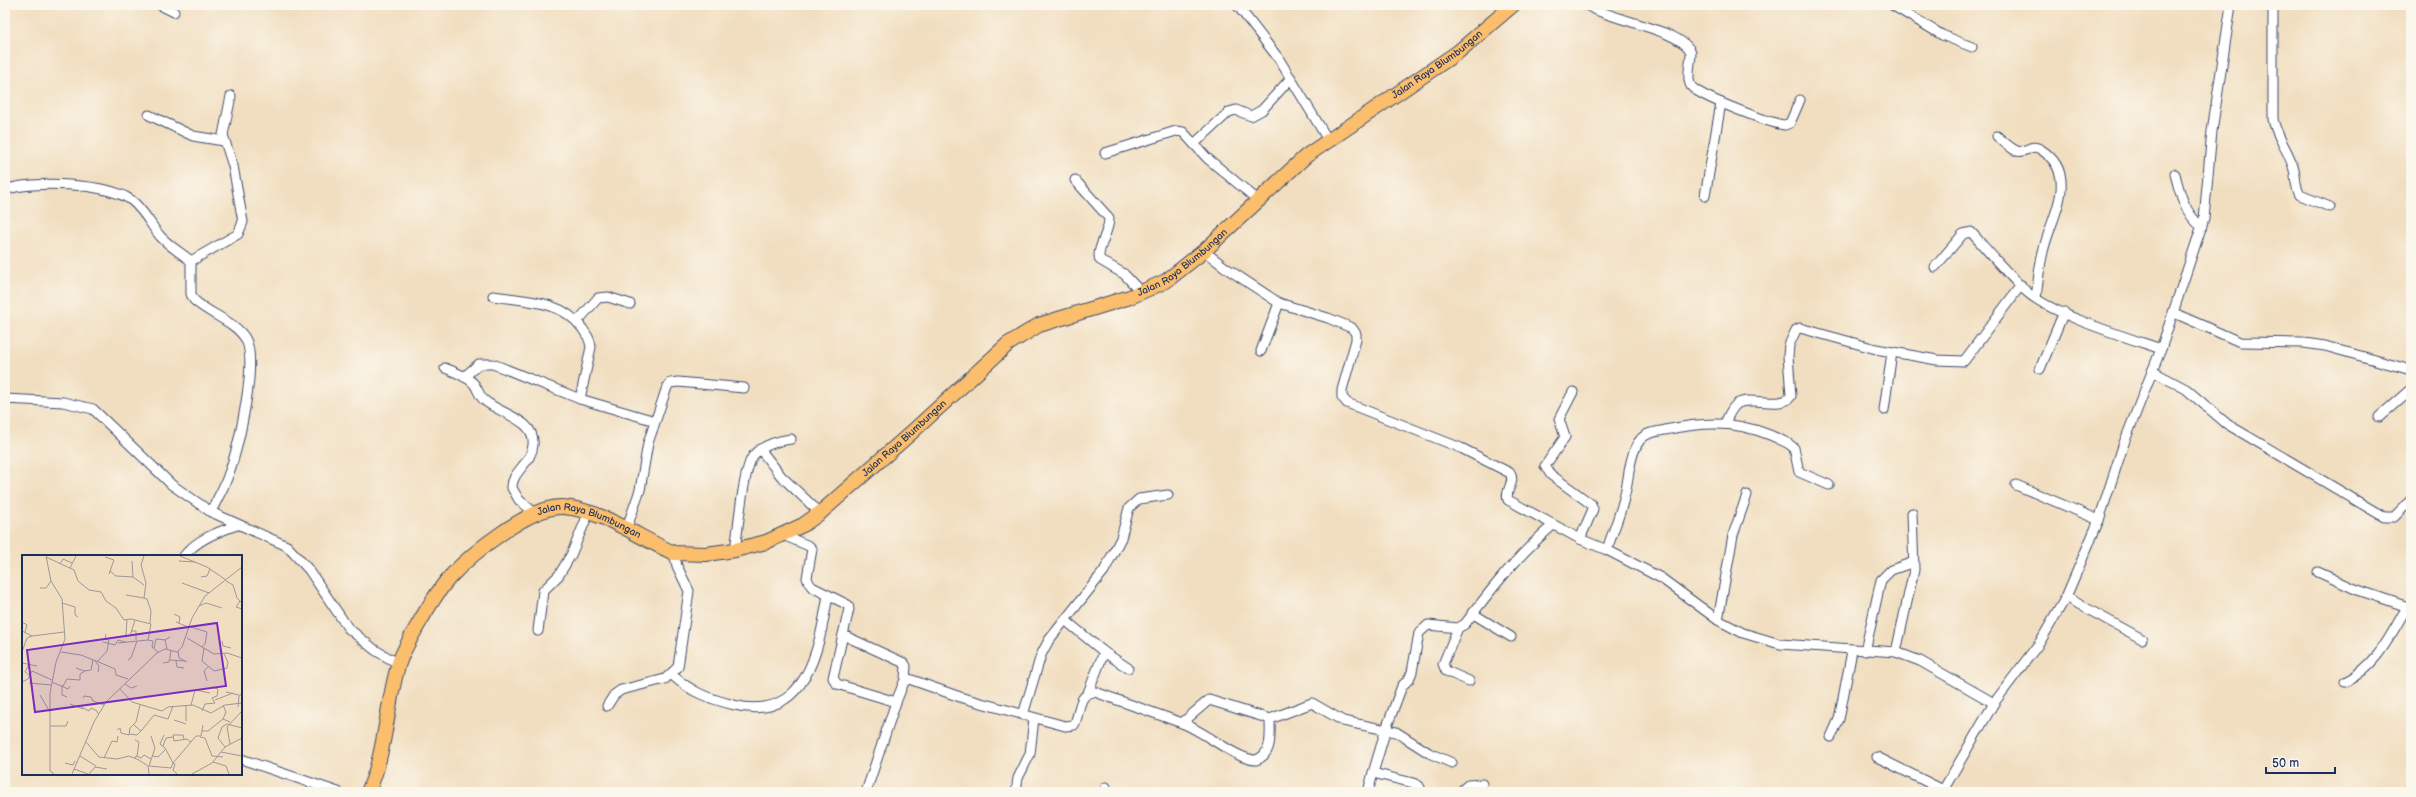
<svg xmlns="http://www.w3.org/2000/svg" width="2416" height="797" viewBox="0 0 2416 797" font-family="'Balsamiq Sans',sans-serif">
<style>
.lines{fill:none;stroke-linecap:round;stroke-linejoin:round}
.minor-casing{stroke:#3b496d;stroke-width:11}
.primary-casing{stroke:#3b496d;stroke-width:16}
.minor{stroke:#fff;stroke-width:9}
.primary{stroke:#fabe6d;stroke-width:14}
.labels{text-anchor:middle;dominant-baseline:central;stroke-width:3;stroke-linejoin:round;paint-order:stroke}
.street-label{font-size:10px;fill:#1b2f5e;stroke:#fbf7ec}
.inset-road{fill:none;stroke:#9b9899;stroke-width:1}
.view{fill:#7b2cbf;fill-opacity:0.15;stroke:#7b2cbf;stroke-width:2}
.inset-edge{fill:none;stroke:#1b2f5e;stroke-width:2}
</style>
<rect width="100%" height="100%" fill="#fbf7ec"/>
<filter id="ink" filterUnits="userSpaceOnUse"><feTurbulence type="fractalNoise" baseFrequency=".025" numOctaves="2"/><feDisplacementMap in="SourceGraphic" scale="8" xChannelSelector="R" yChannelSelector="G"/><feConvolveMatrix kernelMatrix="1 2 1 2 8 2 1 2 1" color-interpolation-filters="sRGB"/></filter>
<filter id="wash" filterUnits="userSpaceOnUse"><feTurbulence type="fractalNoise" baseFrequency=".012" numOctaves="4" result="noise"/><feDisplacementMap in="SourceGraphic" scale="16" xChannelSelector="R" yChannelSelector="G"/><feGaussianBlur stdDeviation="0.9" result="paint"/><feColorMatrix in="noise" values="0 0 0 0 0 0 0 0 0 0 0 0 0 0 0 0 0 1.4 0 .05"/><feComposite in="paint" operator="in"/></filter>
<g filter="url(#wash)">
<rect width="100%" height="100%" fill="#f1dec0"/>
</g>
<g filter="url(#ink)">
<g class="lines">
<g class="minor-casing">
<g id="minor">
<polyline points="160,5 174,12"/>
<polyline points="1237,5 1279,59 1328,140"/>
<path d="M1587 5C1608 20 1681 29 1691 52 1691 62 1686 78 1691 86 1698 96 1772 124 1785 125L1790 123 1800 100"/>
<polyline points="1892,5 1942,35 1972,47"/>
<path d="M2269 5 2273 9V119C2276 137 2290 152 2294 170 2296 178 2295 187 2300 195L2330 207"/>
<polyline points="149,115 193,136 224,141"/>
<path d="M1997 136C2003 141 2010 148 2017 151 2025 154 2031 143 2040 149 2082 175 2050 218 2043 252 2039 267 2038 283 2036 298"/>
<polyline points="1194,144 1229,112 1236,110 1251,116 1262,110 1291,78"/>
<polyline points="1105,153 1176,131 1183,132 1207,158 1259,201"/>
<path d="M2175 174C2180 194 2185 214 2202 227"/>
<path d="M1075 180 1109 218C1110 231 1095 251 1100 260L1124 274 1141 292"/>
<path d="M5 190C31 180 108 183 131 200 144 210 150 224 160 236 169 246 180 252 191 261V294L194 300C209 314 234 321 245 338 259 360 238 448 229 473 225 486 217 499 211 512"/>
<polyline points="1705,196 1721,103"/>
<path d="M1204 251 1226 268 1279 303 1328 318 1352 328 1356 334V340L1342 390V397L1347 403 1461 448 1510 473C1516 483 1504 491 1508 500L1580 539 1607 550 1661 578 1718 620 1743 633 1780 644 1896 652 1920 661 1994 703"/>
<polyline points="191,261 238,234 243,222 233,166 223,135 231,96"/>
<path d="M1935 267 1963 234 1971 232C1989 252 2007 274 2027 292 2053 315 2126 337 2161 349"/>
<path d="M493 296C524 301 562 300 582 328 587 335 590 339 591 347L580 399"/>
<polyline points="2172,312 2240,342 2304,343 2325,346 2411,370"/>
<polyline points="577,322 598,298 608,297 630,304"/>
<polyline points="1261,351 1279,303"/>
<path d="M445 368C454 372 467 376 474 384 478 389 479 396 484 400 499 414 536 419 533 445 532 463 511 472 512 488L519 500 536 514"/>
<polyline points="2040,369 2064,312"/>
<polyline points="2152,371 2186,389 2227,424 2384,517 2394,517 2411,500"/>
<polyline points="464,377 479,364 493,364 580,399 655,421"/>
<polyline points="1573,392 1559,419 1565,437 1545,466 1551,475 1591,504 1593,509 1580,539"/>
<polyline points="5,399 63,402 93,409 172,485 211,512 287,546 309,570 348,628 375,650 399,664"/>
<polyline points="1884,410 1892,352"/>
<polyline points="2379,417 2411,389"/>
<path d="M1725 423C1728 417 1731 408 1737 404 1749 395 1782 410 1791 396L1788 356 1789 345 1796 330 1800 328 1876 349 1937 360 1964 361 2021 285"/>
<polyline points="760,449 781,476 820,513"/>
<polyline points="2016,485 2099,520"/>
<polyline points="626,530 640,490 648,443 667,387 670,383 678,382 744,388"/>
<polyline points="783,535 809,546 812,549 807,578 809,583 812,587 848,605 849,609 833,678 837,684 896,702 866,792"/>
<path d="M735 550C738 531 743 469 753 456 762 445 777 441 791 439"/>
<path d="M1607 550C1612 533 1620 516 1624 498 1629 480 1629 454 1640 440 1646 432 1657 432 1665 430 1712 420 1746 421 1789 444L1794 448 1799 472 1829 485"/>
<path d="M184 556C197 539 218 532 237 525"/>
<polyline points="2318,572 2355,589 2411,608"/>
<polyline points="2066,597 2142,639"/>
<polyline points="1472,613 1511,637"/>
<polyline points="1065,620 1104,652 1128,668"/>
<polyline points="1718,620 1733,535 1747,495"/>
<polyline points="1458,628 1443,664 1446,671 1469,681"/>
<polyline points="538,631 543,591 559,575 571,555 589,512"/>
<polyline points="843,635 904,663 906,666 905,679"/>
<polyline points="1865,651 1881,580 1891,570 1914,562"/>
<polyline points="1896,652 1914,570 1912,513"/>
<path d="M672 675C693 693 707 698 734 705 807 723 819 649 828 595"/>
<path d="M2345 682C2377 666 2390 636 2407 607"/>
<polyline points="1088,693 1104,652"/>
<path d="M896 702 904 682 909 679 963 698 1065 726 1074 725C1081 712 1077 693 1095 692L1182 723 1209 700 1270 719"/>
<polyline points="607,706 614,695 621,690 665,679 678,667 689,591 677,566 674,553"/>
<polyline points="1023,715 1041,655 1049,640 1104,571 1121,538 1129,508 1139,499 1168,495"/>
<path d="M1182 723C1204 731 1237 760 1256 760 1273 754 1270 734 1270 719L1312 703 1343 721 1396 732 1429 753 1452 763"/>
<polyline points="1831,737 1839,719 1852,651"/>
<polyline points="1877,757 1943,790"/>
<polyline points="241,759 338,792"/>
<polyline points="1016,792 1018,778 1030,754 1034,718"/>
<polyline points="1105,792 1106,787"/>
<polyline points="1368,792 1373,773"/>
<path d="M1422 792 1419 786 1413 783 1373 773 1386 729 1402 686 1409 679 1412 672 1419 633 1428 625 1458 628 1465 624C1492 588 1519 554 1553 525"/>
<polyline points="1460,792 1468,785 1482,784"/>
<polyline points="1942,792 1994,703 2040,642 2066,597 2099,520 2124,443 2161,349 2204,219 2212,131 2231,5"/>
</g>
</g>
<g class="primary-casing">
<g id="primary">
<path id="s1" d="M368 792C386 752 386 707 398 666 404 646 436 592 450 577 471 554 531 505 563 507 603 510 639 538 674 553L706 554 735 550 766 542 803 525 820 513 911 433 1008 344 1039 325 1130 297 1166 281 1204 251 1306 156 1458 52 1513 5"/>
</g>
</g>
<use href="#minor" class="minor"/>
<use href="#primary" class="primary"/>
</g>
</g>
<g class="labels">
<g class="street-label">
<text stroke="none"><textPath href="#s1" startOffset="1416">Jalan Raya Blumbungan</textPath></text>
<text stroke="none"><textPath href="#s1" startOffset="1092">Jalan Raya Blumbungan</textPath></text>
<text stroke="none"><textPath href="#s1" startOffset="757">Jalan Raya Blumbungan</textPath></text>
<text stroke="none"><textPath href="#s1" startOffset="397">Jalan Raya Blumbungan</textPath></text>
</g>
</g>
<g transform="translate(22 555)">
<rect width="220" height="220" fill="#f1dec0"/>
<path class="inset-road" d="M24 1 29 26 40 44 43 84 34 107 28 138V216L32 219M122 1 119 10 124 28 122 43 125 44 129 56 128 68M158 1 185 12 204 25M24 2 52 15 56 26 67 35 79 37 84 46 94 53 102 65 109 64 129 69 126 85 131 86 130 92 136 97M83 2 92 5 87 19M110 6 111 22M157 6 173 7M38 9 41 4 50 8M48 13 54 1M88 16 94 21 111 22 122 30M179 22 185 21 188 14M204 26 211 30 215 43 220 48M160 28 187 38M18 33H24L29 26M104 40 122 43M218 46 214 52 220 54M40 48 53 52V60L56 62M177 51 184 48 200 53M152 59 158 62 157 68M0 67 5 70 3 77M154 67 166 72M166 71 185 77 183 89 180 92M0 76 10 81 42 77M109 76H114V85M104 80 105 65M108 81 113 65M165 83 192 99 205 98 220 103M200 86 201 91 209 93M81 87 93 90 96 85 103 87M96 88 126 85M132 93 134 84 144 85M182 93 180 106 192 116 205 113 206 107 202 99M145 94 143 85 148 82M156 96 157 103 165 107M0 97 5 83 10 81M39 97 59 100 79 108 93 114 94 120 106 124M106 105 109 103 115 86M148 105 163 106M73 106 77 111 76 117M76 106 85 96 87 85 83 84 84 79M154 106 155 112 162 113M0 108 15 111M141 108 147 107 149 96M7 109 3 117 7 120M54 113 62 116 69 115 71 105M185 126 182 116 186 112M0 127 6 124 10 116 30 125M30 127 46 134 48 131M7 128 29 130M103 129 109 133 115 131M40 130V140L45 142M41 131 45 124 58 125V119L63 116M190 132 196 134 195 141M98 134 110 147 140 156 146 152 171 150 189 158 203 150 220 148M204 137 217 140M18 140 28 157M61 143 62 141 69 142 71 146 82 150M193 145 211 138M48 149 61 154M169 150 173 135 188 138M201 150 204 157 201 164 208 167M59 152 67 156 69 153 75 156 76 159M216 152 217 141 220 139M180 156 183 149 193 148 190 143 195 141M152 165 164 169M164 166V151M112 170 119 176 132 160 146 164 151 151M28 171H44L46 166M95 175 98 173 99 178 107 180 108 173 114 167 118 150M180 176H186L201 164M107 179 115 180 119 176M178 182 183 183 190 201 201 202M162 184 161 180H151L152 186 165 184 169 187M113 185 117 187 115 201M64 187 77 202 95 204 107 201 117 205 126 211 127 219M208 189 205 172 220 156M141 191 144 183 151 182M203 192 196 183 200 172 205 169 220 173M199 197 220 201M58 201 74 211M131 201 136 202 143 195M82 203 90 186 95 187 96 181M113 203 114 201 119 203 122 200 129 204M191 207 204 211 207 219M43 208 51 210 53 206M151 208 174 181H179L181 170M151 208 153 209 151 215 155 219M127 211 149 213 151 208 143 193 138 189 142 180M127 211 133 193 129 181M52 214 66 219M50 219 72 167 84 147 135 98 143 94 155 97 160 92 170 63 183 41 220 12M67 219 73 212 85 214M170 219 190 208 203 192 220 183"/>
<path class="view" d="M195 68 204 131 13 157 5 95Z"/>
<rect width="220" height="220" class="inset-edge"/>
</g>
<rect width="2416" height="797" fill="none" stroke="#fbf7ec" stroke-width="20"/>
<path d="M2266 767v6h69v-6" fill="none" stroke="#1b2f5e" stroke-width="2"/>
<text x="2272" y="767" font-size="12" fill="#1b2f5e" stroke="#fbf7ec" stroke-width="3" paint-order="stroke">50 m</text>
</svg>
